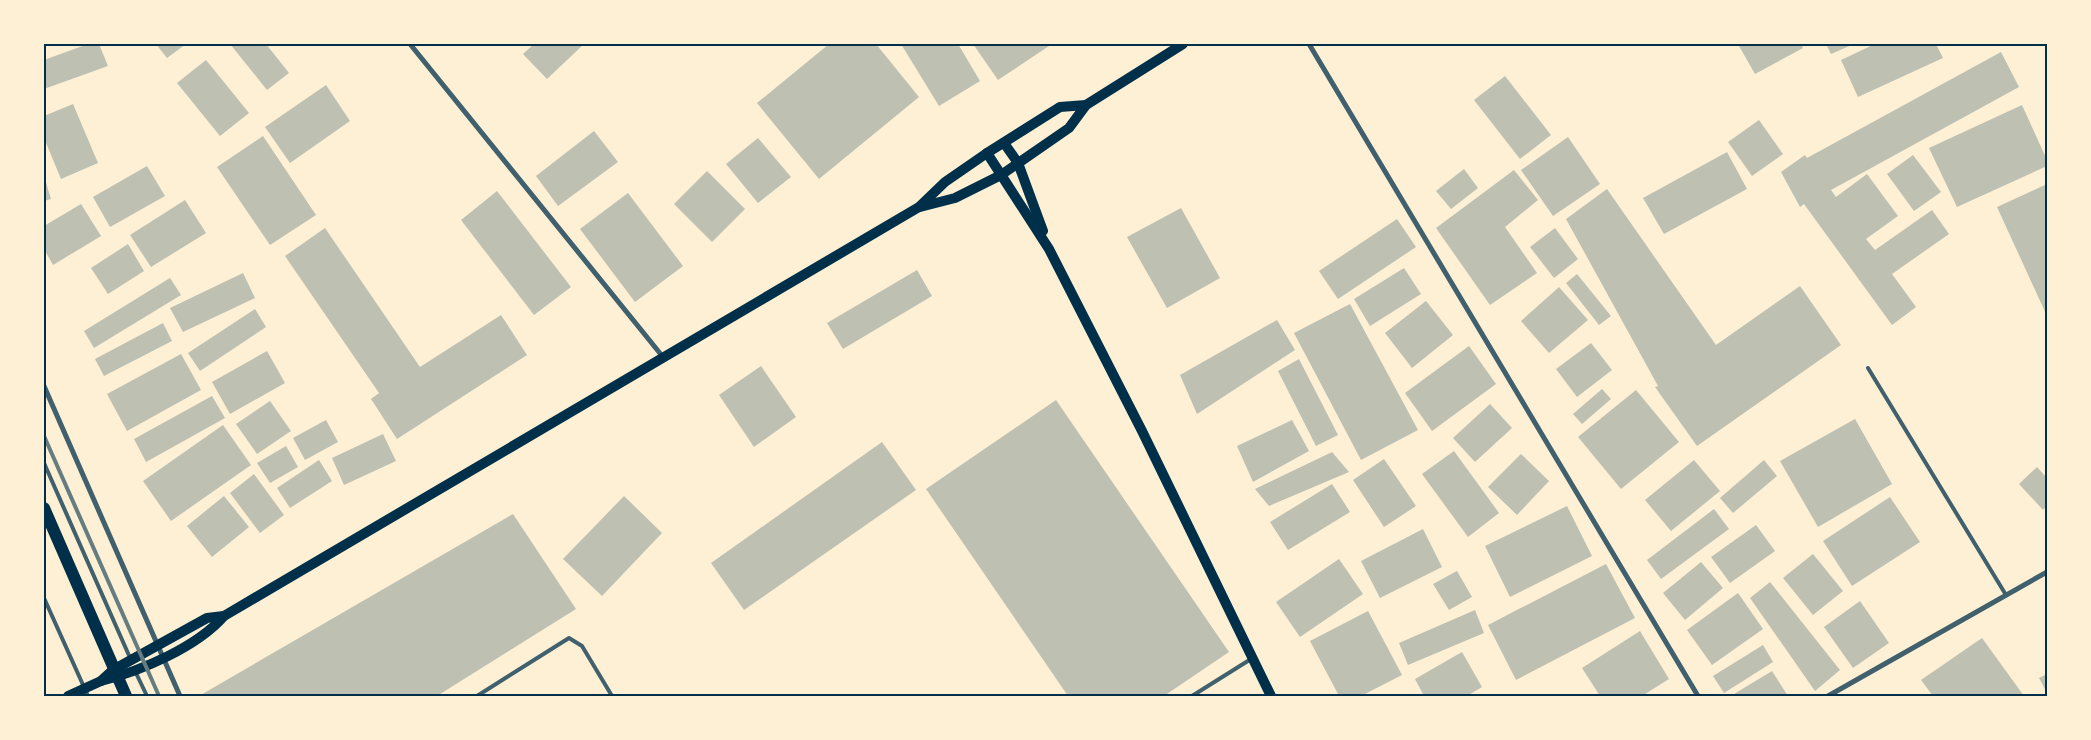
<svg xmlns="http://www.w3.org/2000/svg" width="2091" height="740" viewBox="0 0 2091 740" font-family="'PT Sans',sans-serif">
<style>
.building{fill:#bec0b2}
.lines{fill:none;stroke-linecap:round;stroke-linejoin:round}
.service{stroke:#3f606c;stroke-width:4}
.minor{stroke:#3f606c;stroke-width:5}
.secondary{stroke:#003049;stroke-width:10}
.primary{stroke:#003049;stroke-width:12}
.rail{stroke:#657d81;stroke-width:4}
.neatline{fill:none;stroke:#003049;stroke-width:2}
</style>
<rect width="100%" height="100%" fill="#fdf0d5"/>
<g class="building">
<polygon points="88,44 99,44 108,66 44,89 44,60"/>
<polygon points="156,44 186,44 167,58"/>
<polygon points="230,44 266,44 289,73 267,90"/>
<polygon points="534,44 584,44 547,79 523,54"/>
<polygon points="829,44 876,44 919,97 819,179 757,103"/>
<polygon points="901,44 958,44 980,81 939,106"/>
<polygon points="973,44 1052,44 998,80"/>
<polygon points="1744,44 1801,44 1803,48 1755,74 1739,46"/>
<polygon points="1826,44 1854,44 1831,54"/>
<polygon points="1875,44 1936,44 1943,58 1858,97 1841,60"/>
<polygon points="2001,52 2019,87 1831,190 1836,197 1867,174 1898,216 1866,239 1875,250 1932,210 1949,234 1892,274 1916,307 1892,325 1804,204 1800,207 1781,172 1805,155 1807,158"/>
<polygon points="206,60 249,113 220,136 177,83"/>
<polygon points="1505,76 1551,135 1520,159 1474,100"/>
<polygon points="326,85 350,121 290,163 265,127"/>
<polygon points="73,104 98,163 61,179 44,138 44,116"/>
<polygon points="2022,105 2047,160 2047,166 1957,207 1929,148"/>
<polygon points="1759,120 1783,154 1752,176 1728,142"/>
<polygon points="594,131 618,162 558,206 536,176"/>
<polygon points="263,136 316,215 270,245 217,167"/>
<polygon points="1568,137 1600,184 1553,216 1521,170"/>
<polygon points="758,138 791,177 758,203 726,164"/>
<polygon points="1727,152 1747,189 1664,234 1643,198"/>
<polygon points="1913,155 1941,192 1914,211 1887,174"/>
<polygon points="147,166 165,196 110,227 93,197"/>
<polygon points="1464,169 1478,188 1451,209 1436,191"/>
<polygon points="1514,170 1538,200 1505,227 1537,273 1490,305 1436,228"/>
<polygon points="707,171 745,209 712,242 674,204"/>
<polygon points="44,176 51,199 44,201"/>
<polygon points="2047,184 2047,316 1997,207"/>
<polygon points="1607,189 1716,345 1800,286 1841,345 1697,446 1655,387 1658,386 1566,219"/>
<polygon points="497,191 571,287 534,315 461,220"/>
<polygon points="628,193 683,266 635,302 580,229"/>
<polygon points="185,200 206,233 151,267 130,235"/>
<polygon points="81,204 101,236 53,265 44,249 44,226"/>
<polygon points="1181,208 1220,278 1167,308 1127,237"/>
<polygon points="1397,219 1416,247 1338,299 1319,271"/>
<polygon points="325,228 420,367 501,315 527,355 397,439 371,399 379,393 285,256"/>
<polygon points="1555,228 1578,259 1554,278 1530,247"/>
<polygon points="128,244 144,271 108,294 91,268"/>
<polygon points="1404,268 1421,294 1370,326 1354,299"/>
<polygon points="917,270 932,296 843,349 827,323"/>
<polygon points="243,273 255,298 183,332 170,308"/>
<polygon points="1577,274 1611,316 1599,325 1566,283"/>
<polygon points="170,278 181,295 94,348 84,331"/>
<polygon points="1559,287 1588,320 1549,353 1521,321"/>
<polygon points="1426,301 1453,335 1412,368 1385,333"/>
<polygon points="1350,304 1418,430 1361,460 1294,333"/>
<polygon points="255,309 266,327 200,371 188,353"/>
<polygon points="1277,320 1295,350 1197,414 1180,375"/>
<polygon points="163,323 172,341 104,376 95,359"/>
<polygon points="1591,343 1612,370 1577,397 1556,369"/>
<polygon points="1469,346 1496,384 1432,431 1405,393"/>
<polygon points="267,351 285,383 230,414 212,382"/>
<polygon points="181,354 201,390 127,431 107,394"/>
<polygon points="1299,359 1338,435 1316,446 1278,371"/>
<polygon points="761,366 796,417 754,447 719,395"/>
<polygon points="1602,389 1611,399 1582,424 1573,414"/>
<polygon points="1636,390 1679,442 1621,489 1578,437"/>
<polygon points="212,396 225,418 146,462 134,439"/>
<polygon points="1056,400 1229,652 1164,696 1068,696 926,489"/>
<polygon points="270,401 291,431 257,454 236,424"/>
<polygon points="1490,404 1512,428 1475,462 1453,438"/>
<polygon points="1855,419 1892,484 1818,527 1780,461"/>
<polygon points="326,420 338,442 305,460 293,438"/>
<polygon points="1292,420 1309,451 1253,482 1237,446"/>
<polygon points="223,425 251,465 171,521 143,481"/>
<polygon points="383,434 396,461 344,485 332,458"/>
<polygon points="882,442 916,490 744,610 711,563"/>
<polygon points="286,446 298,467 270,483 257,463"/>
<polygon points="1454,451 1499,513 1468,537 1422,474"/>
<polygon points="1332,452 1349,472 1269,506 1255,489"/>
<polygon points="1521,454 1549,481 1517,515 1488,487"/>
<polygon points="1384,459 1416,506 1384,527 1353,480"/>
<polygon points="319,460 332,481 290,508 277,488"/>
<polygon points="1694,460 1720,491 1671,531 1645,500"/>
<polygon points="1764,460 1777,476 1733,513 1720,498"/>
<polygon points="2037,467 2047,478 2047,505 2043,510 2019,484"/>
<polygon points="254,474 284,515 260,533 230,493"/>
<polygon points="1332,484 1350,512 1288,550 1270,522"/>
<polygon points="224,496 249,527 212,557 187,526"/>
<polygon points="624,496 662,533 602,596 563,559"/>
<polygon points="1890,497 1920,542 1852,586 1823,541"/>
<polygon points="1567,506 1592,556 1510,597 1485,546"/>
<polygon points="1714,509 1729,529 1661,579 1647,560"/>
<polygon points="513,514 576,609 437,696 199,696"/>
<polygon points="1756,525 1775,551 1730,583 1711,557"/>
<polygon points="1423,529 1442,567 1380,598 1361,561"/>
<polygon points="1813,554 1843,591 1813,615 1783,578"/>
<polygon points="1339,559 1363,594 1300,637 1276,602"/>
<polygon points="1701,562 1723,588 1685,620 1663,593"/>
<polygon points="1606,564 1635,618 1516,680 1488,625"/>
<polygon points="1457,571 1472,597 1449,610 1433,584"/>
<polygon points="1770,582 1840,670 1815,691 1750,598"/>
<polygon points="1738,593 1763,629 1712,665 1687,630"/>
<polygon points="1860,601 1889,643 1853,668 1824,627"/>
<polygon points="1475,610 1484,633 1408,665 1399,643"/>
<polygon points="1368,611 1402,675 1361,696 1339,696 1310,641"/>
<polygon points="1640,631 1669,679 1642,696 1600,696 1582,668"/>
<polygon points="1982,638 2024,696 1933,696 1921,680"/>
<polygon points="1763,645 1773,662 1724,693 1713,676"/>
<polygon points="1462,652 1482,687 1467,696 1424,696 1415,679"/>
<polygon points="1772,671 1788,696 1736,696 1734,694"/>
<polygon points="2047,674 2047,693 2039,678"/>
</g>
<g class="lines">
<g class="service">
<polyline points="1868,368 2006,595"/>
<polyline points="44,463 131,660"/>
<polyline points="44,598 88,696"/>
<polyline points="135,671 147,696"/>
<polyline points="477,696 569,638 582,646 612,696"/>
<polyline points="1192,696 1251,659"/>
</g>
<g class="minor">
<polyline points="410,44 663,357"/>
<polyline points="1309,44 1698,696"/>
<polyline points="44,386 180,696"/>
<polyline points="1828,696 2047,572"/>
</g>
<g class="secondary">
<polyline points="1004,143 1018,163 1043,231"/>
<polyline points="987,153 1049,249 1142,431 1271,696"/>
<polyline points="920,207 955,198 1001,175 1069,128 1086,105 1183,44"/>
<path d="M101 681C141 671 197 647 224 616L919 207 945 182 987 153 1060 107 1086 105"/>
<polyline points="68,696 101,681 113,670 207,618 224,616"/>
</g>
<polyline class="primary" points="44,508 126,696"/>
<polyline class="rail" points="44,436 159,696"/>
</g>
<rect width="2091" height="740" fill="none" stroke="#fdf0d5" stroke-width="90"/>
<rect x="45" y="45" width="2001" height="650" class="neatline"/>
</svg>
